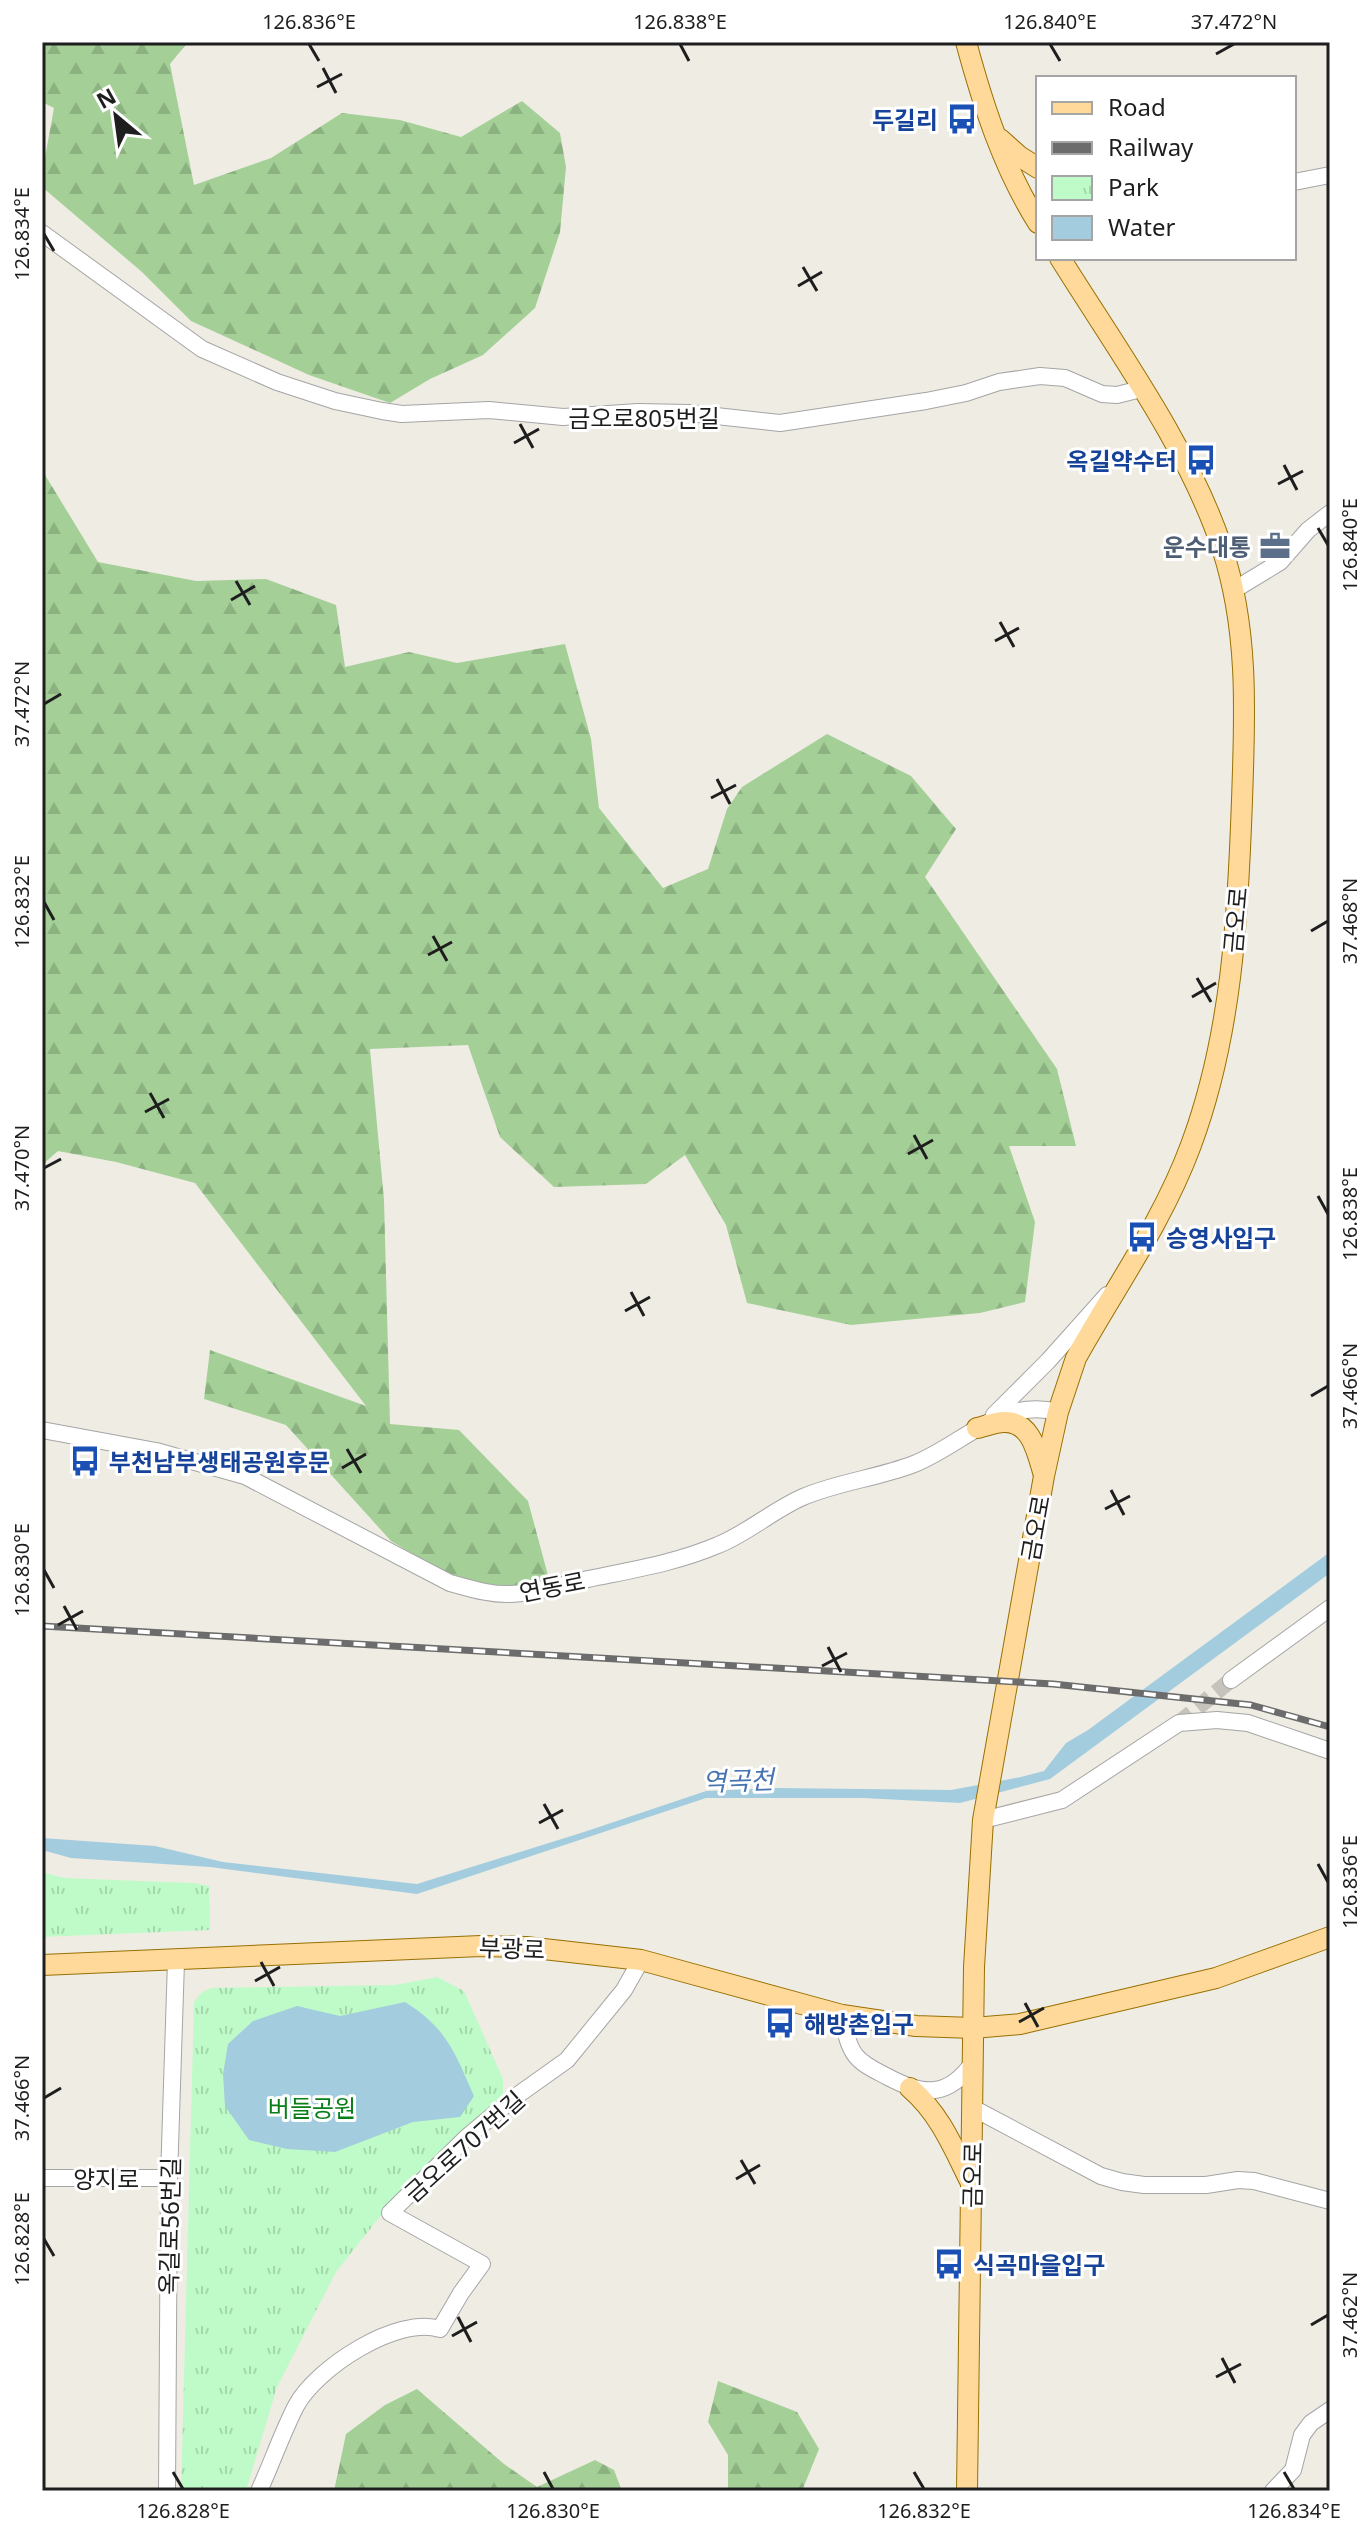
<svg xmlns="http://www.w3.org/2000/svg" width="1372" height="2533" viewBox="0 0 1372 2533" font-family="'Noto Sans','Noto Sans KR',sans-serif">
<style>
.forest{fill:url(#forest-firs)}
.park{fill:url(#park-tufts)}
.water{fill:#a3cdde}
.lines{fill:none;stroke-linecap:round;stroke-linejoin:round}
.minor-tunnel{stroke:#c5c3bc;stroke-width:16;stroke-dasharray:16 8;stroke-linecap:butt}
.minor-casing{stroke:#a5a5a5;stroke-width:18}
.major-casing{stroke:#987000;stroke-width:22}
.minor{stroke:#fff;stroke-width:16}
.major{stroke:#fed99a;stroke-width:20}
.rail-casing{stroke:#6c6c6c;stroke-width:7}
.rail{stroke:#fff;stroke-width:4;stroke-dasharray:12;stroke-linecap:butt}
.ticks{fill:none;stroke:#1e1e1e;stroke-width:3}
.labels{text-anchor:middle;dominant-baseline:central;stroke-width:6;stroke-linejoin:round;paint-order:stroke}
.transit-label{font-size:24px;font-weight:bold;fill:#164399;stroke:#fff;text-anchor:start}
.street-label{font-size:24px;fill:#1e1e1e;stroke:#fff}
.service-label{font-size:24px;font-weight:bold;fill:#4e5e75;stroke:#fff;text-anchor:end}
.park-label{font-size:24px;fill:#097f1a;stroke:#fff}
.water-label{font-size:26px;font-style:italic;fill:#4875b0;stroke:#fff}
.neatline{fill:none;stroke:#1e1e1e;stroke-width:3}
.ticks-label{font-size:20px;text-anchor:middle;fill:#1e1e1e}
</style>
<defs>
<pattern id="forest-firs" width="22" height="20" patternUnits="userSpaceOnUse" patternTransform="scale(2)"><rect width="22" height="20" fill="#a4d097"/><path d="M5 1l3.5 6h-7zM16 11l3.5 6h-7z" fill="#8db282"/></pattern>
<pattern id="park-tufts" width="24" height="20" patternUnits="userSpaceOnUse" patternTransform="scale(2)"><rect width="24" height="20" fill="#bffbc8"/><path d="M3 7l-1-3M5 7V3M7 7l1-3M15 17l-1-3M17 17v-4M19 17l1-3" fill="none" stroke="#a4d7ab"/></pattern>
</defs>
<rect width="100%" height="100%" fill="#efece4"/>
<g class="forest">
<polygon points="42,42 188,42 170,64 194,185 271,158 342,113 400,120 461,137 522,101 560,133 566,167 560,232 535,308 483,355 430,379 390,403 309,375 191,321 142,272 42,187 42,174 54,108 42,102"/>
<polygon points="42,470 98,562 196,581 266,579 336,605 345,667 409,652 457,663 565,644 591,739 599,808 663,888 708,869 727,809 742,787 827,734 911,776 956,829 925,877 1057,1069 1076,1146 1009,1146 1035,1222 1025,1302 980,1313 851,1325 747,1303 726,1225 685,1155 646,1184 554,1187 500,1137 468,1045 370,1049 384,1200 390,1424 459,1430 528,1501 549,1579 512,1586 482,1585 442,1571 391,1541 286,1425 204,1399 210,1350 366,1406 195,1183 116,1162 58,1151 42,1165"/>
<polygon points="718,2381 797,2412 819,2449 802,2491 728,2491 728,2455 708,2422"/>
<polygon points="417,2389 504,2464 537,2487 595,2460 614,2470 622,2491 334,2491 346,2434 385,2405"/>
</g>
<g class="park">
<polygon points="42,1872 64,1878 194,1883 209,1886 210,1930 42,1937"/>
<polygon points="437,1977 464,1991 503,2079 503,2095 405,2185 336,2272 277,2387 246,2491 181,2491 194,2002 201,1993 211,1988 395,1985"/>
</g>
<g class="water">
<polygon points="1330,1552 1330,1573 1050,1779 960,1803 863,1798 706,1798 417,1894 210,1867 71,1858 42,1850 42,1838 155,1846 223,1862 417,1884 584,1832 706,1791 776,1788 951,1790 1021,1777 1044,1771 1066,1743 1088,1730"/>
<path d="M405 2002C447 2028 455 2053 474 2096L460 2117 413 2122 335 2152 287 2149 249 2140 225 2106 223 2074 228 2044 253 2021 297 2006 340 2016Z"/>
</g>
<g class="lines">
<polyline class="minor-tunnel" points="1179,1723 1231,1680"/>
<g class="minor-casing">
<g id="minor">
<polyline points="1294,182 1330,175"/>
<polyline points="42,233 202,349 277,382 335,401 382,411 402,414 489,410 563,417 638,412 689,413 780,423 926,401 966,393 999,382 1040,376 1065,378 1102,394 1117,395 1141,389"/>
<polyline points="1234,590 1280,562 1308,530 1330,513"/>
<polyline points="994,1415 1048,1361 1107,1295"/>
<path d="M42 1430 156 1451 245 1476 450 1583C469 1588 490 1595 510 1594 536 1593 562 1585 588 1579 631 1570 676 1563 718 1545 748 1533 773 1510 803 1497 838 1482 878 1478 914 1464 964 1444 1001 1397 1058 1412"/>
<polyline points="1231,1680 1330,1608"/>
<polyline points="983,1820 1062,1800 1179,1723 1217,1720 1248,1723 1330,1751"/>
<path d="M842 2015C845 2028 847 2045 856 2056 864 2066 877 2071 888 2077 923 2096 949 2098 974 2061"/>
<polyline points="973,2108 1101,2176 1122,2182 1144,2185 1206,2185 1238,2180 1254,2181 1330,2201"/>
<polyline points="42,2178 169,2178"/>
<polyline points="167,2491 169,2178 176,1961"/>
<path d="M259 2491C272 2463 282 2433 296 2406 316 2368 398 2315 440 2329L461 2293 482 2264 390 2213 466 2138 515 2097 567 2060 624 1990 641 1960"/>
<polyline points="1273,2491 1293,2470 1302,2435 1311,2423 1330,2410"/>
</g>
</g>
<g class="major-casing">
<g id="major">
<path d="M966 42C983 105 1003 167 1038 223"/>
<polyline points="1000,139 1019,156 1038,168"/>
<path d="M977 1428C986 1426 996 1422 1004 1422 1031 1421 1037 1452 1043 1472"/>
<polyline points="42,1965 481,1946 526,1947 641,1960 842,2015 916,2026 973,2028 1020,2024 1216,1978 1330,1937"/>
<path d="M910 2088C940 2114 953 2147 970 2181"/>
<path d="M967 2491 974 1967 983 1820 1044 1476 1058 1412 1076 1358C1115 1288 1163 1221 1191 1145 1232 1035 1238 916 1242 800 1245 715 1249 630 1222 548 1189 448 1116 348 1060 258"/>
</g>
</g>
<use href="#minor" class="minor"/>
<use href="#major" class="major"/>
<g class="rail-casing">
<polyline id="rail" points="42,1626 1053,1684 1251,1705 1330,1727"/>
</g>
<use href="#rail" class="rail"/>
</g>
<path class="ticks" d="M309 44 319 61M680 44 689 61M1050 44 1060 61M1216 54 1234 44M323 68 336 93M317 87 342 74M44 234 54 251M803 267 817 291M798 286 822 272M520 424 533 448M514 443 539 429M1284 465 1297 490M1278 484 1303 471M1318 528 1328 545M236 581 250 605M231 600 255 586M1000 622 1014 647M995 641 1019 628M44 704 61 694M717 779 730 804M711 798 736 785M44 902 54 920M1311 931 1328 921M433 936 447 961M428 955 452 942M1197 978 1211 1002M1192 997 1216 983M150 1093 164 1118M145 1112 169 1099M914 1135 927 1159M908 1154 933 1140M44 1168 61 1159M1318 1196 1328 1214M631 1292 644 1316M625 1311 650 1297M1311 1396 1328 1386M347 1449 361 1473M342 1468 366 1454M1111 1490 1124 1515M1105 1509 1130 1496M44 1570 54 1588M64 1606 77 1630M58 1625 83 1611M828 1647 841 1672M822 1666 847 1653M544 1804 558 1829M539 1823 563 1810M1318 1864 1328 1882M261 1962 274 1986M255 1981 280 1967M1025 2003 1038 2027M1019 2022 1044 2008M44 2098 61 2088M741 2160 755 2184M736 2179 760 2165M44 2239 54 2256M458 2317 471 2342M1311 2325 1328 2315M452 2336 477 2322M1222 2358 1235 2383M1216 2377 1241 2364M173 2472 183 2489M544 2472 553 2489M914 2472 924 2489M1284 2472 1294 2489"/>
<defs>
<g id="bus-bare" transform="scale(2.4)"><path d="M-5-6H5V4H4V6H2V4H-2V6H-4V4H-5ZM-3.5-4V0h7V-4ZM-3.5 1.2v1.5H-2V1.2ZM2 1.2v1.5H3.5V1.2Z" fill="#1a4fb4" stroke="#fff" stroke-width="2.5" paint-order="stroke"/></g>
<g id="office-bare" transform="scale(2.4)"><path d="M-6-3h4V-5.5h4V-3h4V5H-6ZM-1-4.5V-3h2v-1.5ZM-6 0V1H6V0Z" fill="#5c6f8a" stroke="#fff" stroke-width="2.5" paint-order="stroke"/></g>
</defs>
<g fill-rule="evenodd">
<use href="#bus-bare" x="962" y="119"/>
<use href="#bus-bare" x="1201" y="460"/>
<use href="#office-bare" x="1275" y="546"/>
<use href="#bus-bare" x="1142" y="1237"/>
<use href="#bus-bare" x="85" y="1461"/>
<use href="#bus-bare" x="780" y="2023"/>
<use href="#bus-bare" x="949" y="2264"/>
</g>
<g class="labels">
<g class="transit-label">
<text x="938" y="119" text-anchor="end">두길리</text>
<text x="1177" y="460" text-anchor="end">옥길약수터</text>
<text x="1166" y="1237">승영사입구</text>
<text x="109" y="1461">부천남부생태공원후문</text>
<text x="804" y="2023">해방촌입구</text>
<text x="973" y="2264">식곡마을입구</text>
</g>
<g class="street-label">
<text x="644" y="417">금오로805번길</text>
<text transform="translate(1235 920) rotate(-85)">금오로</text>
<text transform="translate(1035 1528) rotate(-80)">금오로</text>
<text transform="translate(552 1586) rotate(-11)">연동로</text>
<text transform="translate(512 1948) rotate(2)">부광로</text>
<text transform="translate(464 2146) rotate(-42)">금오로707번길</text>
<text transform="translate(972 2175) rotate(-89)">금오로</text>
<text x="106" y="2178">양지로</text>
<text transform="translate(169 2226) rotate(-89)">옥길로56번길</text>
</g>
<g class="service-label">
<text x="1251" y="546">운수대통</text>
</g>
<g class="park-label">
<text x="312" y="2107">버들공원</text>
</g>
<g class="water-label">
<text transform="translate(738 1780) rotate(-2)">역곡천</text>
</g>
</g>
<rect width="1372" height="2533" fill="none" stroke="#ffffff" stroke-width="88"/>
<rect x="1036" y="76" width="260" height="184" fill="#ffffff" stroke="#a5a5a5" stroke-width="2"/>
<rect x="1052" y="102" width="40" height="12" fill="#fed99a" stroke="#a5a5a5" stroke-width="2"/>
<text x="1108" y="116" font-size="24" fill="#1e1e1e">Road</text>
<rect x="1052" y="142" width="40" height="12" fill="#6c6c6c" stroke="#a5a5a5" stroke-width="2"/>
<text x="1108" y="156" font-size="24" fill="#1e1e1e">Railway</text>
<rect x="1052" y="176" width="40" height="24" fill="url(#park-tufts)" stroke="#a5a5a5" stroke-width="2"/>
<text x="1108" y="196" font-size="24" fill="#1e1e1e">Park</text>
<rect x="1052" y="216" width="40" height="24" fill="#a3cdde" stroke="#a5a5a5" stroke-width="2"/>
<text x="1108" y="236" font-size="24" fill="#1e1e1e">Water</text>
<g transform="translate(116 116) rotate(331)" stroke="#ffffff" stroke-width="6" paint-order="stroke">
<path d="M0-6L14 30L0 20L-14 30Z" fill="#1e1e1e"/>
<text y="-12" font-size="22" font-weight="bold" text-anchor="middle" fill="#1e1e1e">N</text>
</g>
<rect x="44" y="44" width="1284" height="2445" class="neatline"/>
<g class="ticks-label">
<text x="309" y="29">126.836°E</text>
<text x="680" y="29">126.838°E</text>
<text x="1050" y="29">126.840°E</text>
<text x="1234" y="29">37.472°N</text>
<text transform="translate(22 234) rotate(-90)" y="7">126.834°E</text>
<text transform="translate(1350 545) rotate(-90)" y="7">126.840°E</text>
<text transform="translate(22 704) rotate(-90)" y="7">37.472°N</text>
<text transform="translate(22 902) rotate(-90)" y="7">126.832°E</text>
<text transform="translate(1350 921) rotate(-90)" y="7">37.468°N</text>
<text transform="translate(22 1168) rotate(-90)" y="7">37.470°N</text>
<text transform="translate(1350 1214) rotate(-90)" y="7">126.838°E</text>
<text transform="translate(1350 1386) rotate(-90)" y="7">37.466°N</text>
<text transform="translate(22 1570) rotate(-90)" y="7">126.830°E</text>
<text transform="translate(1350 1882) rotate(-90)" y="7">126.836°E</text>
<text transform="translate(22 2098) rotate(-90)" y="7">37.466°N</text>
<text transform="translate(22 2239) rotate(-90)" y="7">126.828°E</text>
<text transform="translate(1350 2315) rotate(-90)" y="7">37.462°N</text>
<text x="183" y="2518">126.828°E</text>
<text x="553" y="2518">126.830°E</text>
<text x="924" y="2518">126.832°E</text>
<text x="1294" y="2518">126.834°E</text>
</g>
</svg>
